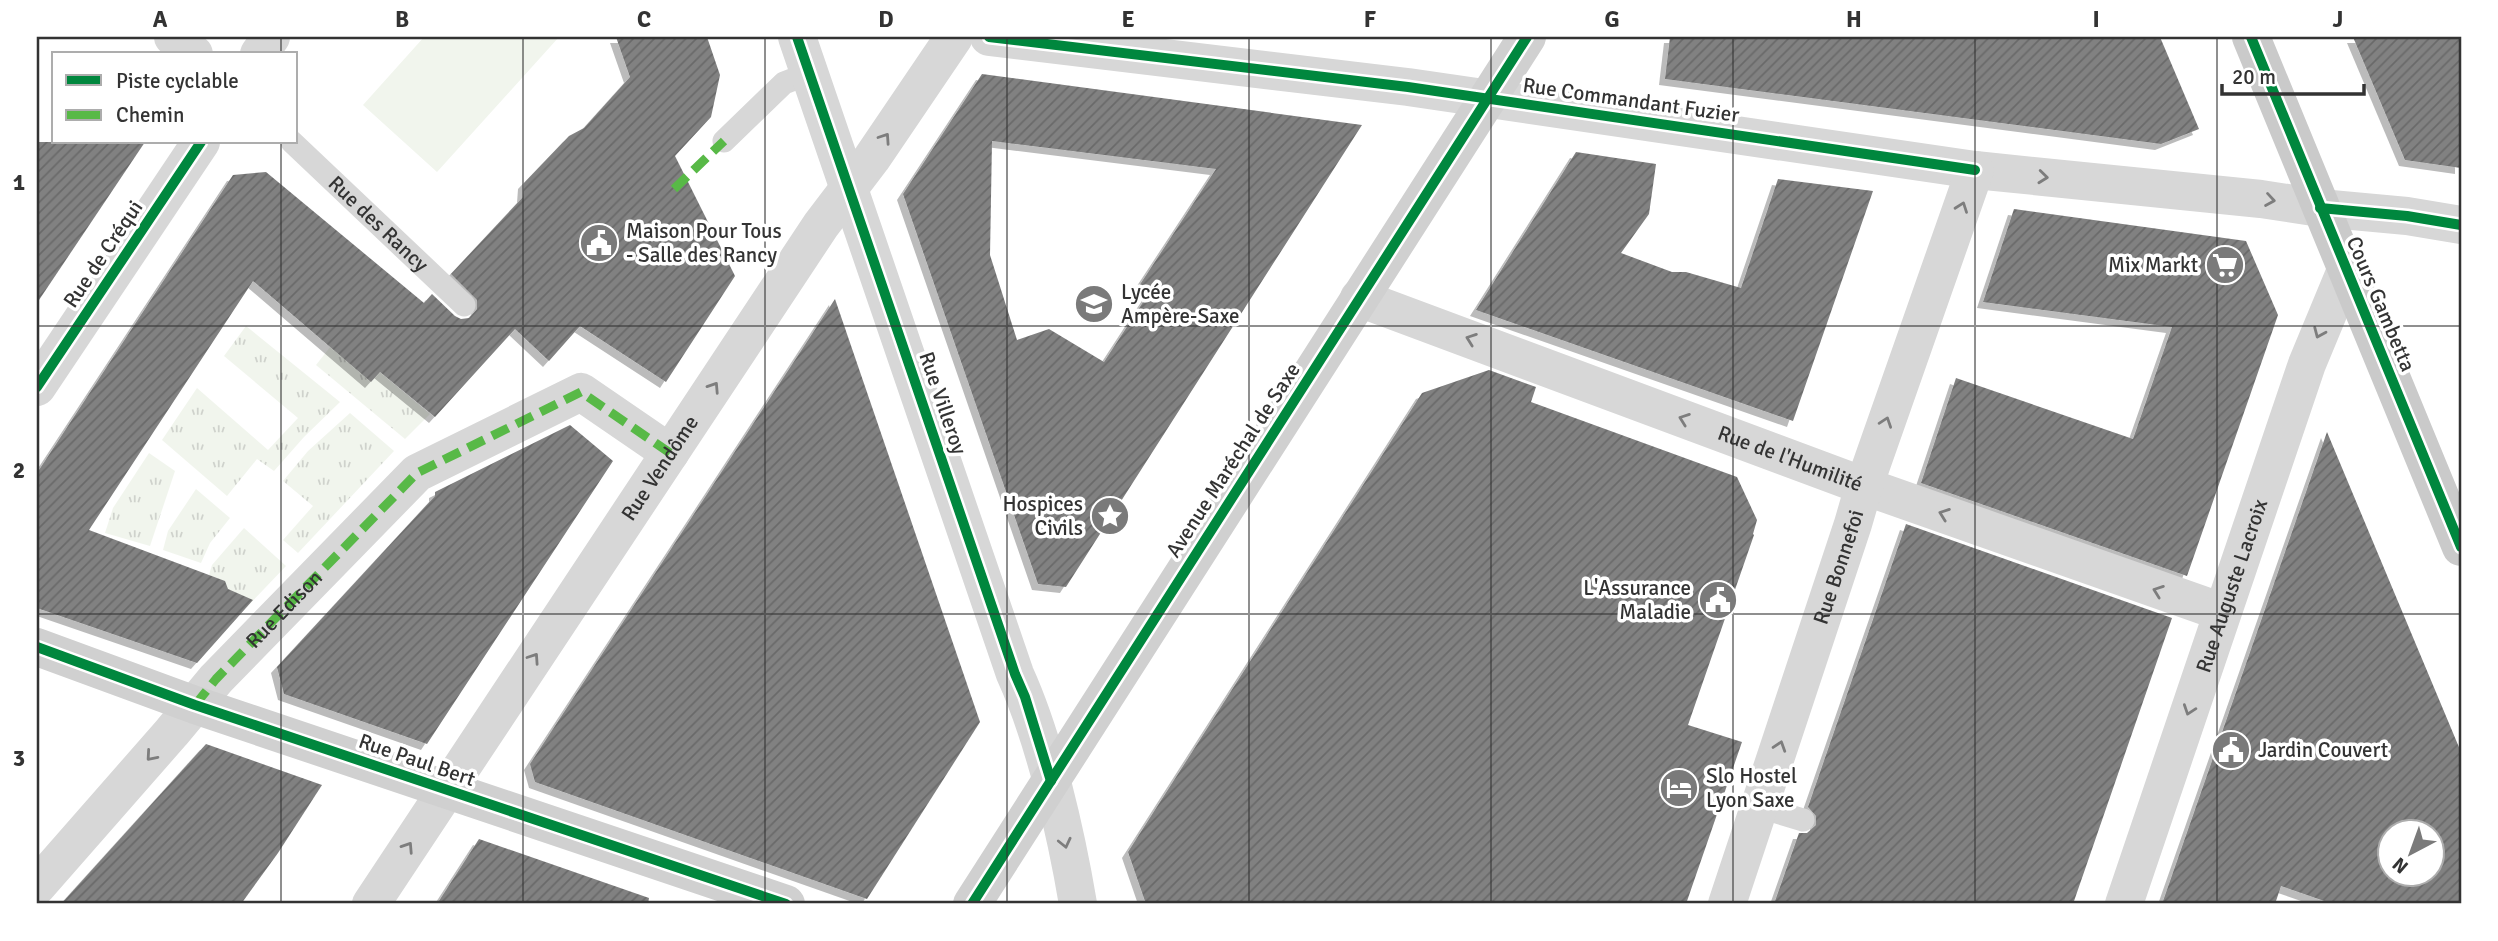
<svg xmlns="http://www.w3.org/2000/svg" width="2498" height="941" viewBox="0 0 2498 941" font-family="Signika,sans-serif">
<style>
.grass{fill:url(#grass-tufts)}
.garden{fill:#f1f5ed}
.building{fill:url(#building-hatch);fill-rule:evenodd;filter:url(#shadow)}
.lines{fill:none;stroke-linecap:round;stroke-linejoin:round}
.lane{stroke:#d7d7d7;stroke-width:23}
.street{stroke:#d7d7d7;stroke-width:38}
.secondary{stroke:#d0d0d0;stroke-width:38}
.primary{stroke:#cacaca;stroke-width:38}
.quiet{stroke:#58b947;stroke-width:9;stroke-dasharray:18 9;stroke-linecap:butt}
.cycleway-casing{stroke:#fff;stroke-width:15}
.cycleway{stroke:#00873e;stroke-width:10}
.oneway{stroke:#7d7d7d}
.grid{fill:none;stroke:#333;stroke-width:2;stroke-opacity:0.55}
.labels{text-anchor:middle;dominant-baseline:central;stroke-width:7;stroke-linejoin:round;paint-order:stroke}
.street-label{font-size:21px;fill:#333;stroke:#fff}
.poi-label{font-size:21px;fill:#333;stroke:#fff;text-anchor:start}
.neatline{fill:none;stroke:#333;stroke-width:2.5}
.grid-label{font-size:23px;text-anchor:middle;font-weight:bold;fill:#333}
</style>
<defs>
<pattern id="grass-tufts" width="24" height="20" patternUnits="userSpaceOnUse" patternTransform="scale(1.75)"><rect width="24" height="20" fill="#f1f5ed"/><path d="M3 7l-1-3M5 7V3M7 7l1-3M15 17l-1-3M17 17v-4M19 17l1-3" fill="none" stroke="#cfd2cc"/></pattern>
<pattern id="building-hatch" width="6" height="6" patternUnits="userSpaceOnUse" patternTransform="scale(1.75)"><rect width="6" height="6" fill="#818181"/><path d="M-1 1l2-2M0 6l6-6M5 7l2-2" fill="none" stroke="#6a6a6a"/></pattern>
<filter id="shadow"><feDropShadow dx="-6" dy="6" stdDeviation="0" flood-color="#0004"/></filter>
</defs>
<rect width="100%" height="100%" fill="#fff"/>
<g class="grass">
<polygon points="246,326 340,402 304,437 274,471 257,459 227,496 162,440 197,388 268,450 298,418 224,356"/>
<polygon points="338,337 430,414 405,439 316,365"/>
<polygon points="350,413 394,451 298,553 283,540 313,506 283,481 308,451"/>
<polygon points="149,453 175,471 150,546 105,533 113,508"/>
<polygon points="196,489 230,518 210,543 201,563 163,550 168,531"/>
<polygon points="244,528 286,566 246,608 226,591 222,580 209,575 212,565"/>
</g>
<polygon class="garden" points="424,37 559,37 437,172 363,105"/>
<g class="building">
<polygon points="616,37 707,37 720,75 711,117 675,156 735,276 666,382 580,326 549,361 515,329 435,417 380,372 371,382 253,281 89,530 225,581 228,589 253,600 197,663 37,608 37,473 233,175 266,172 424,303 432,294 455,316 461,319 469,318 477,309 477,300 451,274 523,197 524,183 569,136 584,128 630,77"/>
<polygon points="1670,37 2160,37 2199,129 2161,144 1665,79"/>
<polygon points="2353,37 2461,37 2461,168 2405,160"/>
<path d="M982 74 1362 125 1066 587 1038 584 903 194ZM992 141 1216 169 1139 286 1149 293 1104 362 1049 329 1017 340 990 255Z"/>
<polygon points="37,142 145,142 37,303"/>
<polygon points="1576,152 1656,164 1649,214 1621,253 1672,272 1686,272 1741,288 1778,179 1873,191 1793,421 1476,310"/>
<polygon points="2014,209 2246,241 2278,315 2187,576 1921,483 1956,378 2133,439 2172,327 1983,302"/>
<polygon points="835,299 980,722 867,899 535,782 530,764"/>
<polygon points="1489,370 1536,387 1531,402 1737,477 1757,520 1753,534 1754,535 1688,725 1742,742 1686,904 1146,904 1128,852 1422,393"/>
<polygon points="570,425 613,461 427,744 284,694 277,667 435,496 435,492"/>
<path d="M2327 432 2461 752V904H2333L2281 886 2275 904H2162ZM2390 832H2432V874H2390Z"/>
<polygon points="1906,524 2172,618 2073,904 1774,904 1799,833 1807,833 1816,825 1816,816 1808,807"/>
<polygon points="206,744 322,785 278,853 241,904 61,904"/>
<polygon points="479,839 649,898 648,904 437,904"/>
</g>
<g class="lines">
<g class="lane">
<polyline points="724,141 784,83 810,73"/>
<path id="s1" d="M292 142 464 305"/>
<polyline points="1760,807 1803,820"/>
</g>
<g class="street">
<polyline points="173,37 194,54"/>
<path d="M797 37 1015 674C1045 740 1066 833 1078 904"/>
<polyline points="989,37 1408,87 1975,170 2261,199 2320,208 2407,216 2461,225"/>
<polyline points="259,54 271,37"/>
<path id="s2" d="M1359 298 1864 486 2222 612"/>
<polyline points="37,387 201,142"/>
<polyline points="37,886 172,732 216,679 417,473 581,392 670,453"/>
<path id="s3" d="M371 904 821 225 872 158 954 37"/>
<path id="s4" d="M1727 904 1853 524 1864 486 1975 170"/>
<path id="s5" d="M2124 904 2307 364 2346 270"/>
</g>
<g class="secondary">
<polyline points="37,647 195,705 786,904"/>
<polyline points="972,904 1527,37"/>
</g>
<polyline class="primary" points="2251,37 2461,547"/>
<g class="quiet">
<polyline points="674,189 724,141"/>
<path id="s6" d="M195 705 216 679 417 473 581 392 670 453"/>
</g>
<g class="cycleway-casing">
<g id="cycleway">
<polyline points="797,37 1015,674 1025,697 1051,781"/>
<polyline points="989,37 1408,87 1975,170"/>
<polyline points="2251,37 2461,547"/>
<polyline points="2320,208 2407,216 2461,225"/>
<polyline points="37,387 201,142"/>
<polyline points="37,647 195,705 786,904"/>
<polyline points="972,904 1527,37"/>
</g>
</g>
<use href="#cycleway" class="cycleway"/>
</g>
<defs><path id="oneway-chevron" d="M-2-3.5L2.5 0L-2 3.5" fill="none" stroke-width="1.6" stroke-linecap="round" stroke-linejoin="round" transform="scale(1.75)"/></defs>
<g class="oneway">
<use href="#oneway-chevron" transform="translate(885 138) rotate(-56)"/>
<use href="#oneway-chevron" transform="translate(2043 177) rotate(6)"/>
<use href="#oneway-chevron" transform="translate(2270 200) rotate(9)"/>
<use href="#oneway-chevron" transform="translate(1962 207) rotate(-70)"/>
<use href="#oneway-chevron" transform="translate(2319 333) rotate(113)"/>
<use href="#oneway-chevron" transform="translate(1471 339) rotate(-160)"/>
<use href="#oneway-chevron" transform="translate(714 387) rotate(-57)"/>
<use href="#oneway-chevron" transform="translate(1684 419) rotate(-160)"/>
<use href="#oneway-chevron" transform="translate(1886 422) rotate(-71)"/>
<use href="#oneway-chevron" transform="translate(1944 514) rotate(-160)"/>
<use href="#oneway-chevron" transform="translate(2158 591) rotate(-160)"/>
<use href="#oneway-chevron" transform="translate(534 658) rotate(-56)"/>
<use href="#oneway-chevron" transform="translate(2189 710) rotate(109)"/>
<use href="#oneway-chevron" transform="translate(1780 746) rotate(-72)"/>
<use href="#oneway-chevron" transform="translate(151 756) rotate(131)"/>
<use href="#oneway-chevron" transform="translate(1065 843) rotate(77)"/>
<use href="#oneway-chevron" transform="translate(408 847) rotate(-57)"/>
</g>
<path class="grid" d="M281 37V54M523 37V904M765 37V904M1007 37V904M1249 37V904M1491 37V904M1733 37V904M1975 37V904M2217 37V904M281 142V904M37 326H2461M37 614H2461"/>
<defs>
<g id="civic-disc" transform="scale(2.0125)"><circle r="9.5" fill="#7a7a7a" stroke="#fff"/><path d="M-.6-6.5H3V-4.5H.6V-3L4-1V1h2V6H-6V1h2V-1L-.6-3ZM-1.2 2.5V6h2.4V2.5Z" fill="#fff"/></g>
<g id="supermarket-disc" transform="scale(2.0125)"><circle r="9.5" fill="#7a7a7a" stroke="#fff"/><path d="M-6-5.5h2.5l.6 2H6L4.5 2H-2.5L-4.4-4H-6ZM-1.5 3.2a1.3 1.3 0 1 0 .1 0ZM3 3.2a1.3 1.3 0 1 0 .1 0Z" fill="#fff"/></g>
<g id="school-disc" transform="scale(2.0125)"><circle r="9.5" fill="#7a7a7a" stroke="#fff"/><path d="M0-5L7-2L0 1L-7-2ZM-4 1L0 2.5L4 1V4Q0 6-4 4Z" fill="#fff"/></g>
<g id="sight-disc" transform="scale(2.0125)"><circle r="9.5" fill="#7a7a7a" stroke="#fff"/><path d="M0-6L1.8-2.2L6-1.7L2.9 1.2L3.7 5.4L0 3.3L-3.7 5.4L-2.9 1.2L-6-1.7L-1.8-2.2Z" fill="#fff"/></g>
<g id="hotel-disc" transform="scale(2.0125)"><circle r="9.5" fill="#7a7a7a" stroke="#fff"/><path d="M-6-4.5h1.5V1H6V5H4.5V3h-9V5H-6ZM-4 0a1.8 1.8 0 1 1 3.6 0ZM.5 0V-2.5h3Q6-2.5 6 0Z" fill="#fff"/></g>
</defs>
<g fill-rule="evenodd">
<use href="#civic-disc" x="599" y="243"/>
<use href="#supermarket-disc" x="2225" y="265"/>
<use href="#school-disc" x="1094" y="304"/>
<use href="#sight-disc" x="1110" y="516"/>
<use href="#civic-disc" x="1718" y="600"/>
<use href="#civic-disc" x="2231" y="750"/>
<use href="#hotel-disc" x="1679" y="788"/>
</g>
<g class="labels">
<g class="street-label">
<text transform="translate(1631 100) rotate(8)">Rue Commandant Fuzier</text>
<text stroke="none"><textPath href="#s1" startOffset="119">Rue des Rancy</textPath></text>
<text transform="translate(103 254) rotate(-56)">Rue de Créqui</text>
<text transform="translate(2381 304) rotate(67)">Cours Gambetta</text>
<text transform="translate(943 403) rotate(71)">Rue Villeroy</text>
<text stroke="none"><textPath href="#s2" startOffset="460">Rue de l'Humilité</textPath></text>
<text transform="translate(1233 460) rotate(-57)">Avenue Maréchal de Saxe</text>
<text stroke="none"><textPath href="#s3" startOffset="523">Rue Vendôme</textPath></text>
<text stroke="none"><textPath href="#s4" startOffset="355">Rue Bonnefoi</textPath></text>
<text stroke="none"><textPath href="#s5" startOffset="336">Rue Auguste Lacroix</textPath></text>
<text stroke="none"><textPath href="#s6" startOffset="131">Rue Edison</textPath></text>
<text transform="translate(417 760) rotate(19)">Rue Paul Bert</text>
</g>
<g class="poi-label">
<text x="626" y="231">Maison Pour Tous<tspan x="626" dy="24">- Salle des Rancy</tspan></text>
<text x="2198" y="265" text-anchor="end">Mix Markt</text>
<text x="1121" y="292">Lycée<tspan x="1121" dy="24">Ampère-Saxe</tspan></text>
<text x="1083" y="504" text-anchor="end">Hospices<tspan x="1083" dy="24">Civils</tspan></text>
<text x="1691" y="588" text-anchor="end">L'Assurance<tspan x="1691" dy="24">Maladie</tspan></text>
<text x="2258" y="750">Jardin Couvert</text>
<text x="1706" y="776">Slo Hostel<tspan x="1706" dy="24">Lyon Saxe</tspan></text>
</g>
</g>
<rect width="2498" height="941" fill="none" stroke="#ffffff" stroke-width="77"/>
<rect x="52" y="52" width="245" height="91" fill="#ffffff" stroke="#adadad" stroke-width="2"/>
<rect x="66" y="75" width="35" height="10" fill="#00873e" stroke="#adadad" stroke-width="2"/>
<text x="116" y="88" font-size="21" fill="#333333">Piste cyclable</text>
<rect x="66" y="110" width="35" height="10" fill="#58b947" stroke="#adadad" stroke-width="2"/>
<text x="116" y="122" font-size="21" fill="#333333">Chemin</text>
<g transform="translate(2411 853) rotate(221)"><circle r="33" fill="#ffffff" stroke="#adadad" stroke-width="2"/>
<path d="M0-5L12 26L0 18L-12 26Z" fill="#7a7a7a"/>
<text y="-10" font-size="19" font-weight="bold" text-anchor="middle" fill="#333333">N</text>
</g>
<path d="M2222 84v10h142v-10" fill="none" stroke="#333333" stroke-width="3.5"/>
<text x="2232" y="84" font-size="21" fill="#333333" stroke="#ffffff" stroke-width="5" paint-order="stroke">20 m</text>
<rect x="38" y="38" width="2422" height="864" class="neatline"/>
<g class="grid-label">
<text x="160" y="27">A</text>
<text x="402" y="27">B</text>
<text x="644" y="27">C</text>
<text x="886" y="27">D</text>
<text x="1128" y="27">E</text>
<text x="1370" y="27">F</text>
<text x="1612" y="27">G</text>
<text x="1854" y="27">H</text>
<text x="2096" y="27">I</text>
<text x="2338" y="27">J</text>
<text x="19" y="190">1</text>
<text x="19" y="478">2</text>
<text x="19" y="766">3</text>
</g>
</svg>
